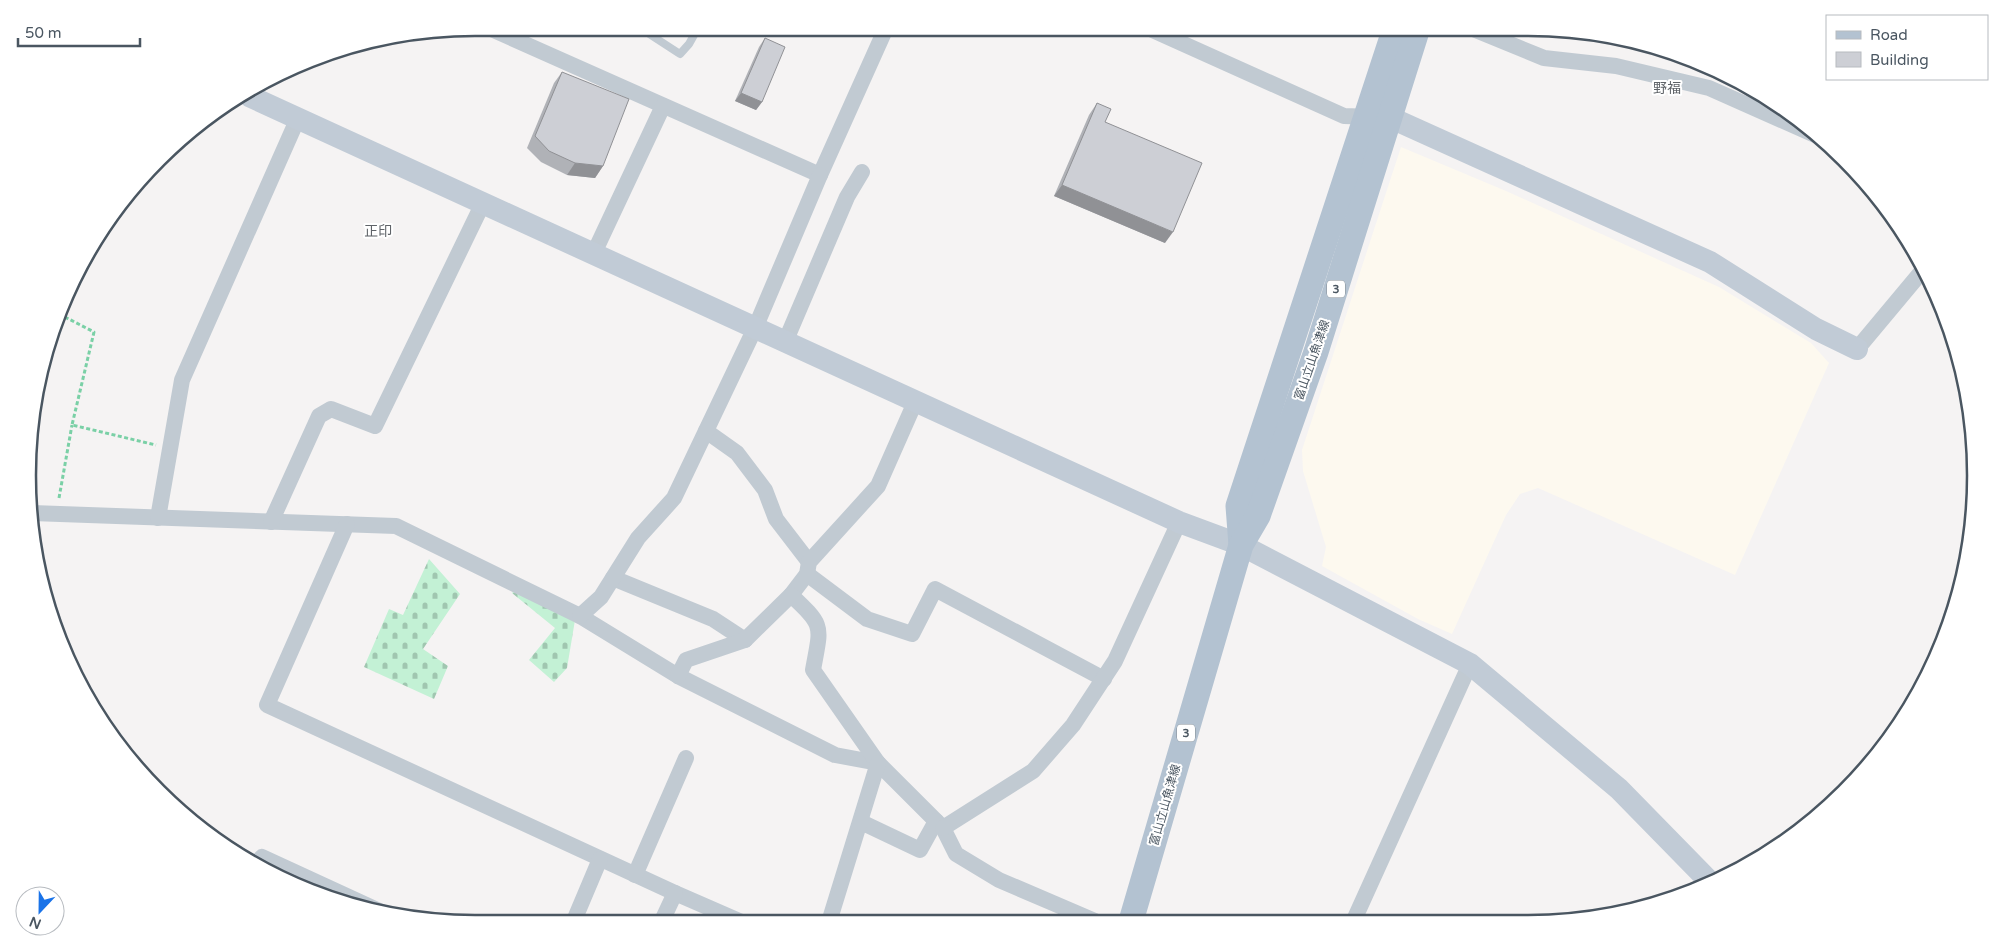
<svg xmlns="http://www.w3.org/2000/svg" width="2003" height="951" viewBox="0 0 2003 951" font-family="'Varela Round','Noto Sans JP',sans-serif">
<style>
.commercial{fill:#fdf9ef}
.cemetery{fill:url(#cemetery-stones)}
.lines{fill:none;stroke-linecap:round;stroke-linejoin:round}
.path{stroke:#7ad0a6;stroke-width:3;stroke-dasharray:4 2.5;stroke-linecap:butt}
.lane{stroke:#c1cad2;stroke-width:8}
.street{stroke:#c1cad2;stroke-width:16}
.secondary{stroke:#c1cbd6;stroke-width:22}
.primary{stroke:#b3c2d1;stroke-width:25}
.wall{fill:#b0b2b7}
.shaded-wall{fill:#909195}
.building{fill:#cdcfd5;stroke:#909195}
.labels{text-anchor:middle;dominant-baseline:central;stroke-width:4;stroke-linejoin:round;paint-order:stroke}
.shield{fill:#fff;stroke:#808990;stroke-width:1}
.shield-label{font-size:11px;font-weight:bold;fill:#4a5661}
.street-label{font-size:12px;fill:#4a5661;stroke:#fff}
.neighbourhood-label{font-size:14px;fill:#5f6368;stroke:#fff}
.rim{fill:none;stroke:#4a5661;stroke-width:2.5}
</style>
<defs>
<pattern id="cemetery-stones" width="16" height="16" patternUnits="userSpaceOnUse" patternTransform="scale(1.25)"><rect width="16" height="16" fill="#c3f1d5"/><path d="M2 7V4a2 2 0 0 1 4 0v3zM10 15v-3a2 2 0 0 1 4 0v3z" fill="#a0c6b0"/></pattern>
</defs>
<rect width="100%" height="100%" fill="#f5f3f3"/>
<polygon class="commercial" points="1401,147 1506,191 1719,287 1811,343 1829,363 1735,575 1538,488 1520,494 1506,515 1452,634 1418,619 1322,566 1326,547 1303,471 1302,450"/>
<g class="cemetery">
<polygon points="429,559 460,594 423,649 448,666 434,699 364,667 389,609 403,615"/>
<polygon points="516,589 575,620 567,668 554,682 529,660 555,628 512,593"/>
</g>
<g class="lines">
<g class="path">
<polyline points="59,314 94,332 72,425 156,445"/>
<polyline points="59,498 72,425"/>
</g>
<polyline class="lane" points="640,28 680,54 689,44 698,28"/>
<g class="street">
<polyline points="489,28 820,175 886,28"/>
<polyline points="1148,28 1344,116 1374,117"/>
<polyline points="1471,28 1544,58 1616,66 1709,88 1815,135"/>
<polyline points="594,253 663,106"/>
<polyline points="786,340 847,197 862,172"/>
<polyline points="1857,349 1923,270"/>
<polyline points="706,431 737,453 765,490 776,519 809,562"/>
<polyline points="32,513 396,526 580,616 678,676 835,755 878,763"/>
<polyline points="158,518 182,380 298,118"/>
<polyline points="271,522 319,416 331,409 375,426 483,203"/>
<polyline points="347,524 267,705 675,893 744,923"/>
<polyline points="807,574 867,619 912,634 935,589 1104,679"/>
<polyline points="613,578 713,619 745,640"/>
<polyline points="791,595 807,574 809,562 878,486 916,400"/>
<polyline points="580,616 601,597 638,538 674,498 756,326 820,175"/>
<path d="M678 676 686 660 745 640 791 595C825 627 821 625 813 670L878 763 943 828 956 854 999 880 1095 921"/>
<polyline points="861,822 920,850 936,821"/>
<polyline points="943,828 1033,771 1073,725 1115,661 1179,522"/>
<polyline points="256,864 262,857 388,915"/>
<polyline points="635,875 686,758"/>
<polyline points="1354,920 1470,664"/>
<polyline points="829,922 878,763"/>
<polyline points="573,923 600,859"/>
<polyline points="661,923 675,893"/>
</g>
<g class="secondary">
<polyline points="249,96 1179,522 1241,545 1470,664 1619,789 1711,883"/>
<polyline points="1389,117 1710,262 1816,329 1857,349"/>
</g>
<g class="primary">
<polyline points="1241,545 1238,506 1395,28"/>
<polyline points="1131,921 1241,545 1258,516 1316,352 1418,28"/>
</g>
</g>
<g class="wall">
<polygon points="765,38 762,102 756,110 735,101 759,47"/>
<polygon points="562,72 603,166 595,178 567,175 541,162 527,148 554,83"/>
<polygon points="1097,103 1105,122 1165,243 1054,196 1089,115"/>
</g>
<g class="shaded-wall">
<polygon points="741,93 762,102 756,110 735,101"/>
<polygon points="575,163 603,166 595,178 567,175"/>
<polygon points="1062,185 1173,232 1165,243 1054,196"/>
</g>
<g class="building">
<polygon points="765,38 785,47 762,102 741,93"/>
<polygon points="562,72 629,99 603,166 575,163 549,151 535,136"/>
<polygon points="1097,103 1111,109 1105,122 1202,163 1173,232 1062,185"/>
</g>
<g class="labels">
<g class="shield">
<rect x="1327" y="280.5" width="18" height="17" rx="4"/>
<rect x="1177" y="724.5" width="18" height="17" rx="4"/>
</g>
<g class="shield-label">
<text x="1336" y="289">3</text>
<text x="1186" y="733">3</text>
</g>
<g class="street-label">
<text transform="translate(1312 360) rotate(-71)">富山立山魚津線</text>
<text transform="translate(1165 805) rotate(-74)">富山立山魚津線</text>
</g>
<g class="neighbourhood-label">
<text x="1667" y="88">野福</text>
<text x="378" y="231">正印</text>
</g>
</g>
<path d="M0 0H2003V951H0ZM475 36H1528A439 439 0 0 1 1967 475V476A439 439 0 0 1 1528 915H475A439 439 0 0 1 36 476V475A439 439 0 0 1 475 36Z" fill="#fff" fill-rule="evenodd"/>
<path class="rim" d="M475 36H1528A439 439 0 0 1 1967 475V476A439 439 0 0 1 1528 915H475A439 439 0 0 1 36 476V475A439 439 0 0 1 475 36Z"/>
<rect x="1826" y="15" width="162" height="65" fill="#ffffff" stroke="#b7bbc0"/>
<rect x="1836" y="31" width="25" height="8" fill="#b3c2d1" stroke="#b7bbc0"/>
<text x="1870" y="40" font-size="15" fill="#4a5661">Road</text>
<rect x="1836" y="52" width="25" height="15" fill="#cdcfd5" stroke="#b7bbc0"/>
<text x="1870" y="65" font-size="15" fill="#4a5661">Building</text>
<g transform="translate(40 911) rotate(202)"><circle r="24" fill="#ffffff" stroke="#b7bbc0"/>
<path d="M0-4L9 19L0 12L-9 19Z" fill="#1a73e8"/>
<text y="-8" font-size="14" font-weight="bold" text-anchor="middle" fill="#4a5661">N</text>
</g>
<path d="M18 38v8h122v-8" fill="none" stroke="#4a5661" stroke-width="2.5"/>
<text x="25" y="38" font-size="15" fill="#4a5661" stroke="#ffffff" stroke-width="4" paint-order="stroke">50 m</text>
</svg>
